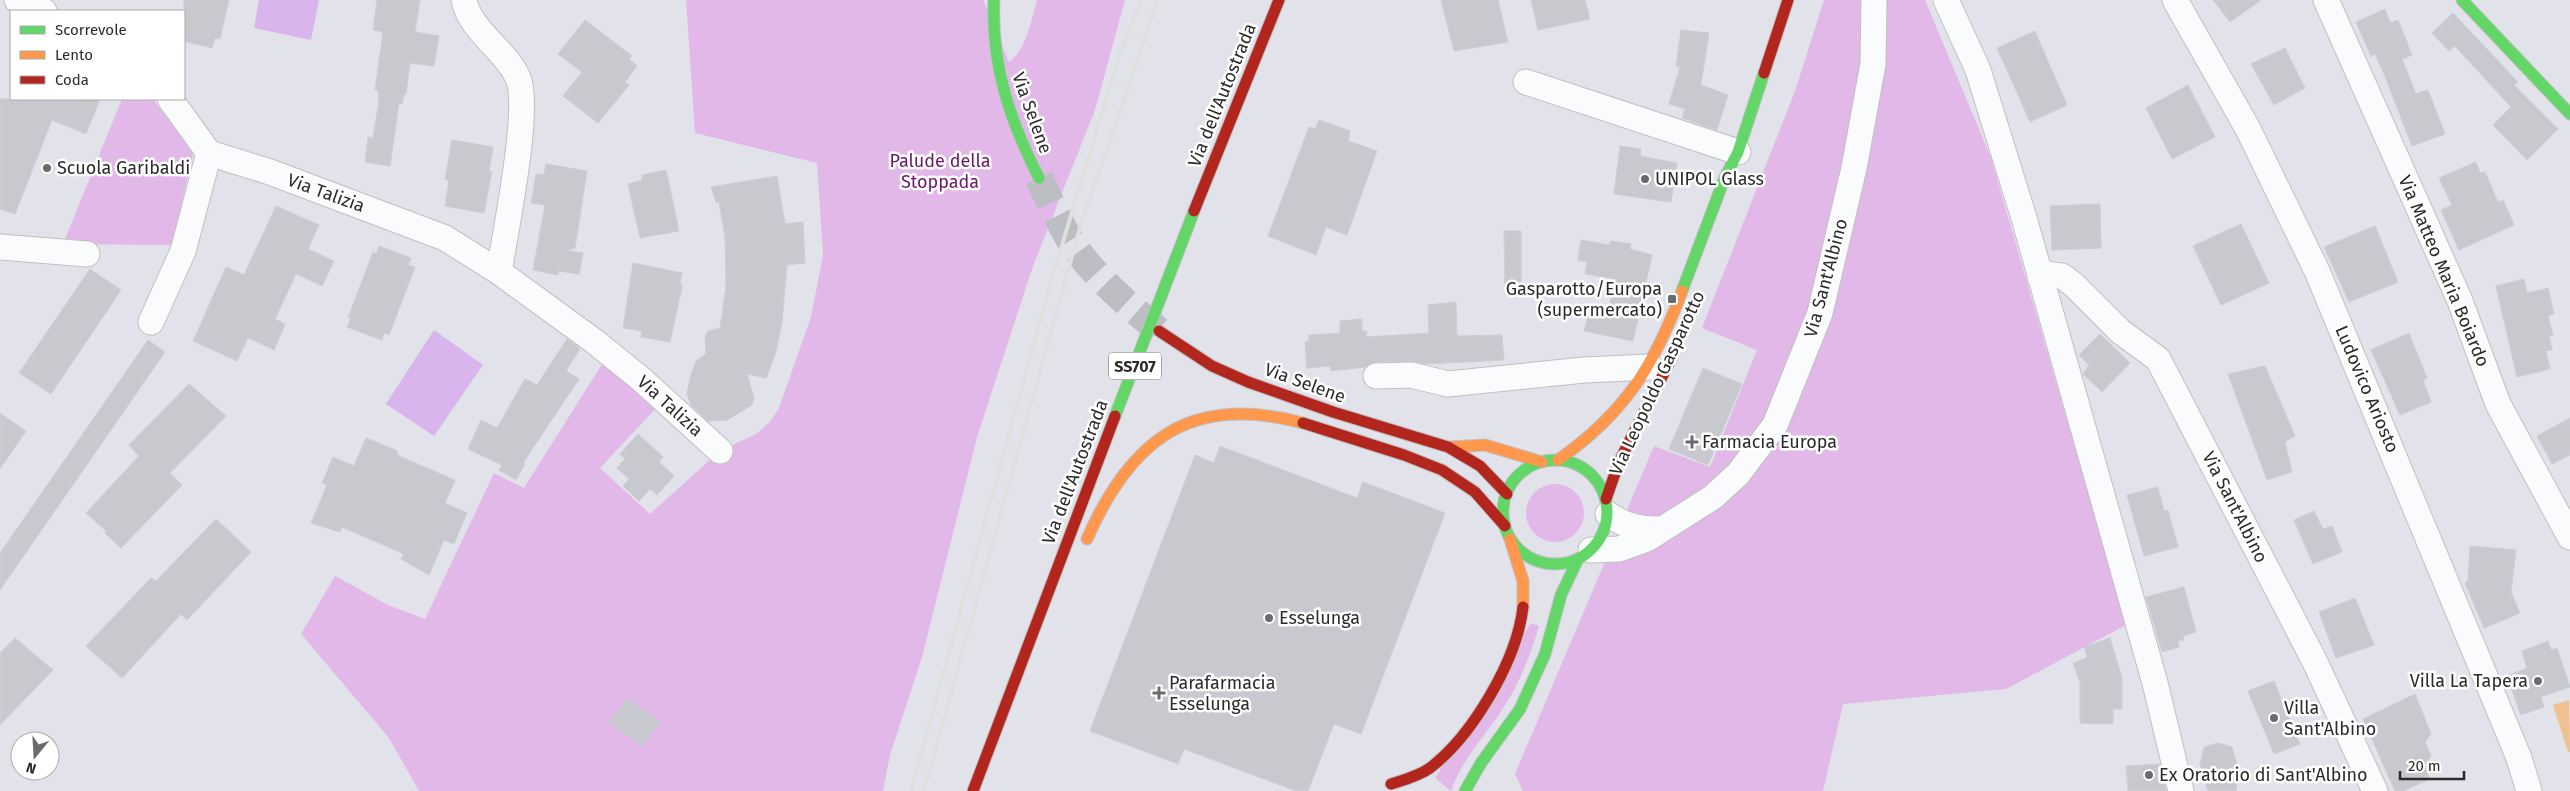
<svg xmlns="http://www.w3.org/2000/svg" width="2570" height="791" viewBox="0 0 2570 791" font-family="'Fira Sans',sans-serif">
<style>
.green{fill:#e2b8e8}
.pitch{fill:#d9b5ed}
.water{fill:#f0c290}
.building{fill:#c8c9cf;stroke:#cdced5}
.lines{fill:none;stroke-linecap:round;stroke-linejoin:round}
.secondary-tunnel{stroke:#bdbdc4;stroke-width:28;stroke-dasharray:28 14;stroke-linecap:butt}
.street-casing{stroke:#c0c0c1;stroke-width:27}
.fast-casing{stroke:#c0c0c1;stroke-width:13}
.slow-casing{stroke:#c0c0c1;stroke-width:13}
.jam-casing{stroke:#c0c0c1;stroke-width:13}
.street{stroke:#fafbfc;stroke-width:25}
.fast{stroke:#63d668;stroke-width:11}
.slow{stroke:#ff974d;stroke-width:11}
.jam{stroke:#b3261e;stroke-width:11}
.rail{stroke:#dfdfde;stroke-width:4}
.poi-dot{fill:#6b6b6e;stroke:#fff;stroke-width:2}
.labels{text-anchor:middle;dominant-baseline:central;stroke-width:5;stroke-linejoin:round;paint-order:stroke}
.shield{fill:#fff;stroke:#6b6b6b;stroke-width:1}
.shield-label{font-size:16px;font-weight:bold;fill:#2b2b2b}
.street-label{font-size:18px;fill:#2b2b2b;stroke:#fff}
.park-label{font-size:18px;fill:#6d1668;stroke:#fff}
.poi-label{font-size:18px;fill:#2b2b2b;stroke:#fff;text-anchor:start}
</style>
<rect width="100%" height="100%" fill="#e1e2ea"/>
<g class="green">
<path d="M686 0H983L1009 62C1027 49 1031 20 1037 0H1125L1095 110 1033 266 977 437 922 657 890 755 883 791H419L389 738 301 634 335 576 388 605 425 619 494 473 524 488 604 361 658 406 600 468 650 514 720 451 756 434 770 422 779 408 811 317 823 255 817 163 695 133Z"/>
<polygon points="1824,0 1925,0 1991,158 2126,625 2006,689 1843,704 1823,791 1523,791 1515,774 1654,446 1710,467 1757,350 1702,328 1795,91"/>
<polygon points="122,99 153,99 193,154 172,245 63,244"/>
<circle cx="1555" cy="513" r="29"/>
<path d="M1531 623 1539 626C1531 654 1520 682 1504 707 1486 735 1462 759 1451 791L1435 778Z"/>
</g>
<g class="pitch">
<polygon points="259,0 319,0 311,40 254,28"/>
<polygon points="434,330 483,365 434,436 386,404"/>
</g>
<polygon class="water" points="2569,700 2570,752 2568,752 2553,705"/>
<g class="building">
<polygon points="184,0 229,0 220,39 215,38 212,48 184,41"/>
<polygon points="377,0 420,0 415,32 439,36 434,66 410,63 406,94 404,94 402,104 399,103 390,166 365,162 368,137 373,138 379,101 378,91 375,90 383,32 373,30"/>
<polygon points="1441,0 1498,0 1508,42 1454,51"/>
<polygon points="1531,0 1585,0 1590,19 1538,30"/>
<polygon points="2213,0 2261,0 2230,22"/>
<polygon points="2385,9 2390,23 2398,20 2412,55 2402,59 2416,94 2428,90 2445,134 2412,146 2384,74 2375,54 2371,56 2356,22"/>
<polygon points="2453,13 2518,82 2514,85 2558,129 2527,160 2493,125 2511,107 2455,46 2449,51 2432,33"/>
<polygon points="585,20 632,56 629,59 637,66 625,82 629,85 598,123 563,96 582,72 558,54"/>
<polygon points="1681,30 1709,33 1701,85 1728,95 1717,130 1682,118 1685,109 1669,104 1680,67 1676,66"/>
<polygon points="2035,31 2067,105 2030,122 1997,48"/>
<polygon points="2285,48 2305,88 2274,105 2251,64"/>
<polygon points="2188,85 2215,137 2172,159 2146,108"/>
<polygon points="0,99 100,99 86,134 52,120 15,214 0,209"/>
<polygon points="1319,120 1350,131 1348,141 1377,151 1347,235 1326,227 1316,255 1268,236 1309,127 1315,129"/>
<polygon points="452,140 493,147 489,171 492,171 484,213 445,206 449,180 445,180"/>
<polygon points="1620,146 1641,149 1640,156 1677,163 1671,202 1614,194"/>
<polygon points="2476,162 2480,173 2485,172 2498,202 2503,200 2514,225 2459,250 2441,210 2452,205 2439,178"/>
<polygon points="546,164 587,171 575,248 565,250 583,253 579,274 559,271 558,275 533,270 545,205 531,203 536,174 544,175"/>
<polygon points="666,170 679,231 640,238 628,184 642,180 642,175"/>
<polygon points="777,176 785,224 803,222 805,263 787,265 782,322 776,352 766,378 747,374 754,398 752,405 727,420 708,421 691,405 687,394 690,378 696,361 706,354 705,336 708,331 720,328 726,287 725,237 719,202 716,202 711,187"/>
<polygon points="2100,204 2101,248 2052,250 2050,206"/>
<polygon points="276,206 319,225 308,249 334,261 322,286 296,274 275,319 285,324 274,350 248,338 237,361 193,341 226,267 244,275"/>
<polygon points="2241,224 2269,283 2221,305 2193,246"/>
<polygon points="2375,226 2398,282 2349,302 2324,247"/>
<polygon points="1504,231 1521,231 1521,294 1505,294"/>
<polygon points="1581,240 1609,245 1611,241 1631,244 1630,249 1652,255 1633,341 1584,331 1589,312 1608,311 1616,279 1585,274 1587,262 1578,260"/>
<polygon points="379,246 411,258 408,265 415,267 389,335 384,333 382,340 347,327 351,319 348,318 362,281 373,252 376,254"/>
<polygon points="633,263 682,273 680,282 682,287 670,342 641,337 642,331 623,328"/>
<polygon points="90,269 121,290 51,394 19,373"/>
<polygon points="2524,279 2527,293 2548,288 2554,314 2548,316 2553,335 2549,336 2552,350 2546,351 2550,369 2517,377 2496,286"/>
<polygon points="1456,302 1457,336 1502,335 1504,360 1425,364 1411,361 1376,362 1365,367 1331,371 1330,366 1307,368 1305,342 1309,341 1309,335 1340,333 1340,321 1362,319 1362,331 1367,331 1366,337 1429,333 1428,305"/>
<polygon points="2409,333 2427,378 2423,380 2431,402 2400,415 2371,350"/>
<polygon points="2100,334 2130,363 2102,392 2083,374 2089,365 2079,355"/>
<polygon points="567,339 580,349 566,371 579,379 523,463 525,464 516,480 499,470 502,465 468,449 481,420 497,428 525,379 537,385"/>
<polygon points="148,340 165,352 0,590 0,553"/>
<polygon points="2265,366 2295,436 2285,442 2292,472 2267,480 2228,374"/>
<polygon points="1703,368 1742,384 1708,465 1669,449"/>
<polygon points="189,384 226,416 170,473 182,485 121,548 105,533 106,531 86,513 139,456 129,445"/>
<polygon points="0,413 26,431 0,469"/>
<polygon points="2570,418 2570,455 2552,464 2537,436"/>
<polygon points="638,434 663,457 659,462 674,476 657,495 650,489 639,501 623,486 629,479 617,468 625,459 620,454"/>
<polygon points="366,438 396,450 399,456 455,480 445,503 467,513 454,544 444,540 429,575 401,559 404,554 342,527 340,532 311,523 327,485 322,483 333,457 354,466"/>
<polygon points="1220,446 1357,498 1363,482 1445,513 1361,734 1334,724 1308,791 1296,791 1184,749 1178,764 1090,731 1195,455 1214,463"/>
<polygon points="2158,487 2164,511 2168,510 2178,547 2144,556 2127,495"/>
<polygon points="2314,511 2323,529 2332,526 2342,552 2313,564 2294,520"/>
<polygon points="216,519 251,552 187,620 181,614 122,678 86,646 151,578 156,581"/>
<polygon points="2470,546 2516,550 2511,592 2520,613 2484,628 2465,583 2468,581"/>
<polygon points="2184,587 2196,632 2183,636 2184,640 2178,641 2179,647 2162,652 2146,597"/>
<polygon points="2355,598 2374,645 2336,658 2319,612"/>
<polygon points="15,638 53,670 0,725 0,653"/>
<polygon points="2110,638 2122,678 2122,709 2113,709 2113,724 2080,723 2080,682 2073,663 2087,658 2085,647"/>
<polygon points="2548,641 2551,650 2557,648 2570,687 2541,697 2544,707 2521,715 2507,676 2527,668 2522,651"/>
<polygon points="2274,681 2300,744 2274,754 2248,691"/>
<polygon points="2415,694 2431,734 2425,742 2431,756 2424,765 2430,779 2403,791 2395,791 2363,719"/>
<polygon points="627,698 660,722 642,746 609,723"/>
<polygon points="2218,743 2232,747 2238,768 2236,791 2208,791 2200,764 2204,747"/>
<polygon points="2160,764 2166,791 2128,791 2126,766"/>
</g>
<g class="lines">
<path class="secondary-tunnel" d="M1039 178C1048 198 1058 220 1070 240 1093 276 1127 304 1159 331"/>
<g class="street-casing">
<g id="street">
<polyline points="17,0 44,11"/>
<path d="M464 0C470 31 506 50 518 78 531 107 505 234 499 272"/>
<polyline points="1946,0 1978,70 2024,218 2155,683 2181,791"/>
<polyline points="2175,0 2248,129 2317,271 2519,758 2529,791"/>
<polyline points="2326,0 2460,301 2498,404 2570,537"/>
<polyline points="1526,82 1738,152"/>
<polyline points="170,99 209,153 270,172 445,238 499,272 594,341 641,379 720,451"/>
<polyline points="0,247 87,254"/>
<polyline points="2040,277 2048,274 2062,276 2074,285 2121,332 2158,359 2315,662 2375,791"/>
<polyline points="151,322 183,251 209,153"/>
<polyline points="1376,376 1411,375 1448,384 1584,370 1650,367"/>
<path d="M1608 514C1624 526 1640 530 1660 529"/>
<polyline points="1591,550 1619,549 1647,539 1713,497 1738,474 1775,425 1820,313 1854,168 1873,64 1874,0"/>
</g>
</g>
<g class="fast-casing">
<g id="fast">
<path d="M994 0C991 65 1010 121 1039 178"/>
<polyline points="2462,0 2570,114"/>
<polyline points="1682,291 1725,177 1738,152 1764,73"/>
<polyline points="1115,416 1194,211"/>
<circle cx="1555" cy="512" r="52"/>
<polyline points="1465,791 1481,763 1520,709 1545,654 1561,595 1578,559"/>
</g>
</g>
<g class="slow-casing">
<g id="slow">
<polyline points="1450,447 1485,445 1542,462"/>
<path d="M1558 460C1625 413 1654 366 1682 291"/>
<path d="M1087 539C1131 439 1191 393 1303 423"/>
<polyline points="1510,539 1523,581 1523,607"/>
</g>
</g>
<g class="jam-casing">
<g id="jam">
<polyline points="1764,73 1788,0"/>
<polyline points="1194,211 1279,0"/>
<polyline points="1159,331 1212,366 1248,382 1333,412 1448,447 1480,466 1507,494"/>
<polyline points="1303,423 1404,455 1442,470 1475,492 1505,526"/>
<polyline points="1606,499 1619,462 1672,357"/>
<path d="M1391 784C1404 780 1419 776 1430 768 1473 735 1517 660 1523 607"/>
<polyline points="973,791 1115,416"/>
</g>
</g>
<use href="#street" class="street"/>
<use href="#fast" class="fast"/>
<use href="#slow" class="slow"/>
<use href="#jam" class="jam"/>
<g class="rail">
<polyline points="911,791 1050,285 1120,53 1141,0"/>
<polyline points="924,791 1080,227 1158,0"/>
</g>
</g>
<g class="poi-dot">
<circle cx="47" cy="168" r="5"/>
<circle cx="1645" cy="179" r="5"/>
<rect x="1667" y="294" width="10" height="10" rx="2.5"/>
<path d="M1689.5 434.5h5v5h5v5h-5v5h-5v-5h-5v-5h5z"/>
<circle cx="1269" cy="618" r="5"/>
<circle cx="2538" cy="681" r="5"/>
<path d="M1156.5 685.5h5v5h5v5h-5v5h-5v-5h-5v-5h5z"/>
<circle cx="2274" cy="718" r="5"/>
<circle cx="2149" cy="775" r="5"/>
</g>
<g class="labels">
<rect class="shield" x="1109" y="352.5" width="52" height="27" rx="4"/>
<g class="shield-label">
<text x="1135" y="366">SS707</text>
</g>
<g class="street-label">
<text transform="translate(1222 95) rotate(-68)">Via dell'Autostrada</text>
<text transform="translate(1032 113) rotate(70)">Via Selene</text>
<text transform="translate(326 193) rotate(20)">Via Talizia</text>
<text transform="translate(2444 271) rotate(67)">Via Matteo Maria Boiardo</text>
<text transform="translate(1826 278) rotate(-75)">Via Sant'Albino</text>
<text transform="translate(1305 383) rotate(20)">Via Selene</text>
<text transform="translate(1657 383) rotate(-65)">Via Leopoldo Gasparotto</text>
<text transform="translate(2367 389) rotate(67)">Ludovico Ariosto</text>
<text transform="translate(670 406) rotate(42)">Via Talizia</text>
<text transform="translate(1075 472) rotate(-69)">Via dell'Autostrada</text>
<text transform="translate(2235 507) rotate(63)">Via Sant'Albino</text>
</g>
<g class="park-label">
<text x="940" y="161">Palude della<tspan x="940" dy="21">Stoppada</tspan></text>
</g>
<g class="poi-label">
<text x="57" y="168">Scuola Garibaldi</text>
<text x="1655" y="179">UNIPOL Glass</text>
<text x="1662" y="289" text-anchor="end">Gasparotto/Europa<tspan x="1662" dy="21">(supermercato)</tspan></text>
<text x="1702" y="442">Farmacia Europa</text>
<text x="1279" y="618">Esselunga</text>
<text x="2528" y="681" text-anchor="end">Villa La Tapera</text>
<text x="1169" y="683">Parafarmacia<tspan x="1169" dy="21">Esselunga</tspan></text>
<text x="2284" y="708">Villa<tspan x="2284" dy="21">Sant'Albino</tspan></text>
<text x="2159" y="775">Ex Oratorio di Sant'Albino</text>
</g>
</g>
<rect x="10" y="10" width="175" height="90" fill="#ffffff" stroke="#aaaaaa"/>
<rect x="20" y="26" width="25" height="8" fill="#63d668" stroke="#aaaaaa"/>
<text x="55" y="35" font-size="15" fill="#2b2b2b">Scorrevole</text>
<rect x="20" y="51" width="25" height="8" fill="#ff974d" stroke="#aaaaaa"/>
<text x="55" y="60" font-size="15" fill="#2b2b2b">Lento</text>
<rect x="20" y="76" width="25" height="8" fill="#b3261e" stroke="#aaaaaa"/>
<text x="55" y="85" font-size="15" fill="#2b2b2b">Coda</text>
<g transform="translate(35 756) rotate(198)"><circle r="24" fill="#ffffff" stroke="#aaaaaa"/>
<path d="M0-4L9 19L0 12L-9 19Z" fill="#6b6b6e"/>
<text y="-8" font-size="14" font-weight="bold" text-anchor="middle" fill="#2b2b2b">N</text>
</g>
<path d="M2400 771v8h64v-8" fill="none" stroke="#2b2b2b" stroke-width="2.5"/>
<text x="2408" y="771" font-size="15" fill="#2b2b2b" stroke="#ffffff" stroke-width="4" paint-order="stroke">20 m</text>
</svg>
